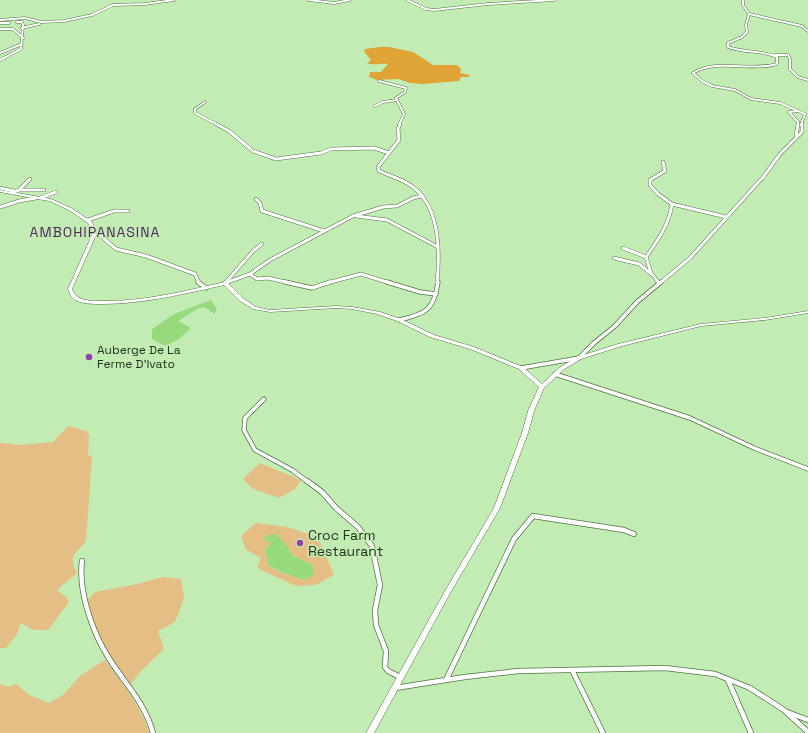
<svg xmlns="http://www.w3.org/2000/svg" width="808" height="733" viewBox="0 0 808 733" font-family="'Space Grotesk',sans-serif">
<style>
.green{fill:#e4be85;fill-rule:evenodd}
.forest{fill:#e0a336}
.water{fill:#97da7e}
.lines{fill:none;stroke-linecap:round;stroke-linejoin:round}
.street-far3-casing{stroke:#4f7442;stroke-width:3}
.street-far2-casing{stroke:#4f7442;stroke-width:4}
.street-far1-casing{stroke:#4f7442;stroke-width:5}
.street-casing{stroke:#4f7442;stroke-width:6}
.secondary-casing{stroke:#4f7442;stroke-width:1}
.street-far3{stroke:#fff;stroke-width:2}
.street-far2{stroke:#fff;stroke-width:3}
.street-far1{stroke:#fff;stroke-width:3.5}
.street{stroke:#fff;stroke-width:4.5}
.secondary{fill:#fff;fill-rule:evenodd}
.poi-dot{fill:#943fad;stroke:#c3ecb5;stroke-width:1.5}
.labels{text-anchor:middle;dominant-baseline:central;stroke-width:3;stroke-linejoin:round;paint-order:stroke}
.poi-label{font-size:12px;fill:#23331e;stroke:#c3ecb5;text-anchor:start}
.quarter-label{font-size:14px;letter-spacing:1px;fill:#4f265b;stroke:#c3ecb5}
.near-poi-label{font-size:14px;fill:#23331e;stroke:#c3ecb5;text-anchor:start}
</style>
<rect width="100%" height="100%" fill="#c3ecb5"/>
<g class="green">
<polygon points="68,426 86,431 89,435 88,455 92,457 86,541 73,556 73,565 77,573 57,590 65,596 69,602 48,630 33,630 21,623 17,634 6,648 0,648 0,443 21,445 53,442"/>
<polygon points="260,463 301,480 295,489 279,498 253,489 243,479"/>
<path d="M256 523 287 527 318 537 334 575 316 585 296 586 257 568 261 558 246 550 241 536ZM276 534 288 547 292 555 313 565 304 580 283 573 268 566 265 548 269 546V541L262 539Z"/>
<polygon points="163,577 181,579 184,598 175,622 158,631 164,649 141,671 130,685 93,636 85,603 95,592 137,584"/>
<path d="M105 660C119 679 144 710 149 733H0V684L9 687 16 684 29 695 49 703 63 695 81 675Z"/>
</g>
<path class="forest" d="M380 47H389L413 52 433 65H457L461 69 460 73 470 75 469 77H461L459 81 423 84 410 83 398 79 377 80 369 77 370 72H381L388 64C380 63 373 66 367 63L371 60 364 51 365 49Z"/>
<g class="water">
<polygon points="211,300 217,309 214,314 205,307 197,309 178,321 191,328 179,339 165,346 152,339 152,329 174,314"/>
<polygon points="276,534 288,547 292,555 313,565 313,576 304,580 283,573 268,565 265,548 269,546 269,541 262,539 269,535"/>
</g>
<g class="lines">
<g class="street-far3-casing">
<g id="street-far3">
<polyline points="309,0 334,3 350,0"/>
<polyline points="407,0 426,9 434,10 488,4 554,0"/>
<polyline points="743,0 743,5 749,14 802,26 808,31"/>
<path d="M749 14 746 25 747 32 742 37 728 43V47C744 53 761 50 777 57V64C750 72 717 58 693 73L702 81 712 86 735 90 751 99 780 103 805 114 801 125"/>
<polyline points="0,20 25,18 41,22 64,21 92,15 113,5 145,4 174,0"/>
<polyline points="0,23 9,23"/>
<polyline points="22,28 39,24"/>
<polyline points="0,29 13,29 23,38"/>
<polyline points="0,53 22,44"/>
<polyline points="774,55 788,55 790,59 790,69 798,77 808,80"/>
<polyline points="0,60 21,49 23,25 22,22 17,22"/>
<polyline points="379,81 406,88 405,92 396,98 404,114 399,125"/>
<polyline points="205,102 195,109 195,113 218,125"/>
<polyline points="375,106 383,102 397,100"/>
<polyline points="798,125 798,122 789,112 798,111"/>
</g>
</g>
<g class="street-far2-casing">
<g id="street-far2">
<polyline points="216,124 229,131 253,151 276,159 321,153 331,149 374,148 389,153"/>
<path d="M400 124 398 129 399 140 378 167 379 171C390 176 403 179 413 187 440 207 440 253 437 283"/>
<polyline points="796,136 798,124"/>
<polyline points="0,188 14,191"/>
<polyline points="20,190 44,190"/>
<polyline points="11,193 19,190 30,179"/>
<polyline points="40,198 56,192"/>
<polyline points="256,199 260,203 262,211 324,231"/>
<polyline points="672,204 726,217"/>
<polyline points="0,207 19,201 36,198"/>
<polyline points="356,216 387,220 438,247"/>
<polyline points="88,220 114,211 128,211"/>
<polyline points="94,234 101,236 116,249 146,256 195,274 199,283"/>
<polyline points="623,248 646,257"/>
<polyline points="614,258 639,264 650,273"/>
<polyline points="250,274 257,279 268,278 290,283"/>
<polyline points="226,282 254,250 262,244"/>
<polyline points="225,283 250,274 270,260 353,216 383,207 397,206 413,198 422,196"/>
<polyline points="327,283 361,274 390,283"/>
<path d="M659 283 651 273 646 257C658 240 669 225 672 204L658 194 650 185V180L665 171 663 162"/>
<polyline points="660,283 690,258 764,176 780,154 802,132 802,124"/>
</g>
</g>
<g class="street-far1-casing">
<g id="street-far1">
<polyline points="198,282 206,288"/>
<polyline points="285,282 312,288 330,282"/>
<polyline points="387,282 420,292 436,294"/>
<polyline points="225,283 228,282"/>
<path d="M399 320C426 314 434 310 438 282"/>
<polyline points="521,368 579,358 594,343 615,326 637,302 661,282"/>
<polyline points="555,374 690,418 754,448 808,469"/>
<polyline points="264,399 245,418 244,430 255,450 292,470 308,482"/>
</g>
</g>
<g class="street-casing">
<g id="street">
<polyline points="307,481 322,492 336,508 358,527 372,546 380,585 375,610 376,625 386,651 385,667 388,671 400,677"/>
<path d="M82 561C78 592 93 634 110 660 126 685 145 703 153 733"/>
<polyline points="572,670 603,733"/>
<polyline points="446,680 514,539 533,516 624,530 634,534"/>
<polyline points="728,680 751,733"/>
<polyline points="395,688 465,677 518,671 665,668 715,674 750,688 784,710 808,732"/>
<polyline points="787,712 808,720"/>
</g>
</g>
<g class="secondary-casing">
<path id="secondary" d="M0 190 51 199 71 208 91 221 96 229V235L72 289C74 293 76 297 80 298 86 301 94 301 101 301 143 302 185 291 225 282H227L244 299 256 307 270 310 336 306 352 307 380 312 401 319 434 335 474 347 523 367 542 384 559 368 577 357 618 344 701 324 765 318 808 311V313L765 320 701 326 622 346 581 359 563 370 544 388 534 411 528 433 500 508 449 595 374 733H366L445 591 494 508 522 433 528 411 539 387 519 369 470 349 430 337 397 321 377 314 352 309 336 308 270 312 253 309 240 301 224 285C184 294 143 304 102 304 94 304 84 304 77 301 72 299 70 294 68 289L92 235V229L88 223 69 210 49 201 0 192Z"/>
</g>
<use href="#street-far3" class="street-far3"/>
<use href="#street-far2" class="street-far2"/>
<use href="#street-far1" class="street-far1"/>
<use href="#street" class="street"/>
<use href="#secondary" class="secondary"/>
</g>
<g class="poi-dot">
<circle cx="89" cy="357" r="4"/>
<circle cx="300" cy="543" r="4"/>
</g>
<g class="labels">
<g class="poi-label">
<text x="97" y="350">Auberge De La<tspan x="97" dy="14">Ferme D'Ivato</tspan></text>
</g>
<g class="quarter-label">
<text x="95" y="232">AMBOHIPANASINA</text>
</g>
<g class="near-poi-label">
<text x="308" y="535">Croc Farm<tspan x="308" dy="16">Restaurant</tspan></text>
</g>
</g>
</svg>
